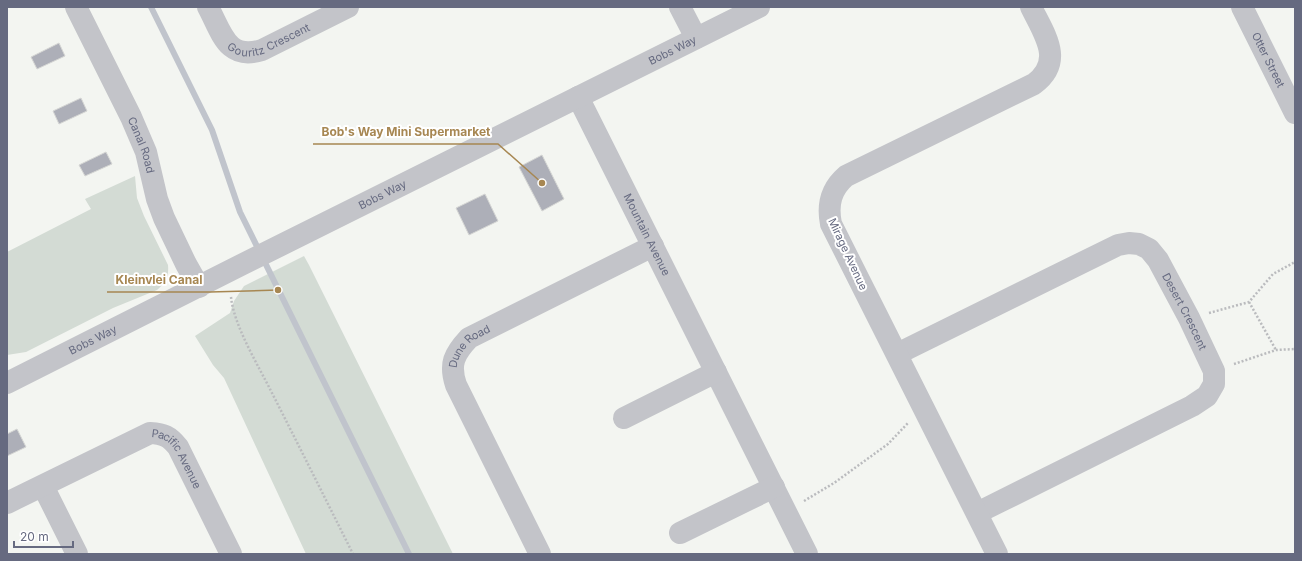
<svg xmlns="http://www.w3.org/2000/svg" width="1302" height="561" viewBox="0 0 1302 561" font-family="Inter,sans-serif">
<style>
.green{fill:#d3dbd4}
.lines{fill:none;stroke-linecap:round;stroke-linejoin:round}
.stream{stroke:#c0c4cc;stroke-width:6}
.building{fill:#adafb8;stroke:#d5d6d4}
.path{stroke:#babbbe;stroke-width:2.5;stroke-dasharray:2 2;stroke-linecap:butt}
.minor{stroke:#c3c4c9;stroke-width:22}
.labels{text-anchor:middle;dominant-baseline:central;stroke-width:4;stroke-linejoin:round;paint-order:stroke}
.street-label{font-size:11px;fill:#666a80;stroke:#fff}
.leader{fill:none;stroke:#a78752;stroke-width:1.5}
.callout-dot{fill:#a78752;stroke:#fff;stroke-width:1.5}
.callout-label{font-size:12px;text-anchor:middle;font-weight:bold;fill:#a78752;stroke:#fff;stroke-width:4;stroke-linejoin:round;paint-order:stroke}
</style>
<rect width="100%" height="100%" fill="#f3f5f1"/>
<g class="green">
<path d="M135 176 137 198 144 216 168 265C169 276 166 283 157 290L113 308 26 352 7 355V252L91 209 85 199Z"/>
<polygon points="304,256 309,265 453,554 306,554 224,378 213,365 195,336 230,313 234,301 244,286"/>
</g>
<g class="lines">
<polyline class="stream" points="151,7 212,130 240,212 409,554"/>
</g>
<g class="building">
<polygon points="59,43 65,56 37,69 31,57"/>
<polygon points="81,98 87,111 59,124 53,111"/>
<polygon points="106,152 112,164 85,176 79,165"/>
<polygon points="542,155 564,199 542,211 519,167"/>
<polygon points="485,194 498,221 469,235 456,208"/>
<polygon points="17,429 26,447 7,456 7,434"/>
</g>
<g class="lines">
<g class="path">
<path d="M231 297C234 326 258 365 271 391 299 446 326 500 353 554"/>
<polyline points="1249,302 1276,350"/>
<polyline points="1209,313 1249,302 1273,274 1295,262"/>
<polyline points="1234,364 1276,350 1295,349"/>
<polyline points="804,501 834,483 888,444 908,423"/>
</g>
<g class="minor">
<path id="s1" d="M76 7 131 117 146 152 157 199 164 218 186 264 199 287"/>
<path id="s2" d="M208 7C222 33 227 61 262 50L348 7"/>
<polyline points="680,7 696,38"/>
<path id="s3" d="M1242 7 1295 113"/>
<path id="s4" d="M578 97 807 554"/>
<path id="s5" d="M897 354 1118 245 1129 243 1139 244 1149 249 1158 260 1189 318 1214 371V384L1207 396 1192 406 977 513"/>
<path id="s6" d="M7 383 241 265 759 7"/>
<polyline points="624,418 716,372"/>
<polyline points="43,486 77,554"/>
<path id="s7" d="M7 503 150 433C164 434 169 436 178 447L231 554"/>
<polyline points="680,533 774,487"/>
<path id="s8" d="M540 554 456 385C449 364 454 354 469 338L653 246"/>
<path d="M997 554 831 224C827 204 831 189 846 176L1034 84C1065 61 1044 34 1031 7"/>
</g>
</g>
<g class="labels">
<g class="street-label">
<text stroke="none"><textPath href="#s2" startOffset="87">Gouritz Crescent</textPath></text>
<text stroke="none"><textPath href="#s6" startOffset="744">Bobs Way</textPath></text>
<text stroke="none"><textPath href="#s3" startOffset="59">Otter Street</textPath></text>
<text stroke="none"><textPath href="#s1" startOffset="153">Canal Road</textPath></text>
<text stroke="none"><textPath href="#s6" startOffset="420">Bobs Way</textPath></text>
<text stroke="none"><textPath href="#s4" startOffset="154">Mountain Avenue</textPath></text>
<text transform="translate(848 254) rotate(65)">Mirage Avenue</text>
<text stroke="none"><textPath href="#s5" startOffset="351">Desert Crescent</textPath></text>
<text stroke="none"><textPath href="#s6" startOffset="96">Bobs Way</textPath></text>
<text stroke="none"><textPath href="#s8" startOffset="235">Dune Road</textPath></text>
<text stroke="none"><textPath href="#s7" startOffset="199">Pacific Avenue</textPath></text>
</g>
</g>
<path class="leader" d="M542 183L498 144H313M278 290L210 292H107"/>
<g class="callout-dot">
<circle cx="542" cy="183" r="4"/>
<circle cx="278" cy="290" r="4"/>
</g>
<g class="callout-label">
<text x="406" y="136">Bob's Way Mini Supermarket</text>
<text x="159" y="284">Kleinvlei Canal</text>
</g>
<rect width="1302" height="561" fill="none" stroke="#666a80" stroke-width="16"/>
<path d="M14 541v6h59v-6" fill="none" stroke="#666a80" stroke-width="2"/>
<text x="20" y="541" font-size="12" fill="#666a80" stroke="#ffffff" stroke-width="3" paint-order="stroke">20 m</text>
</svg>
